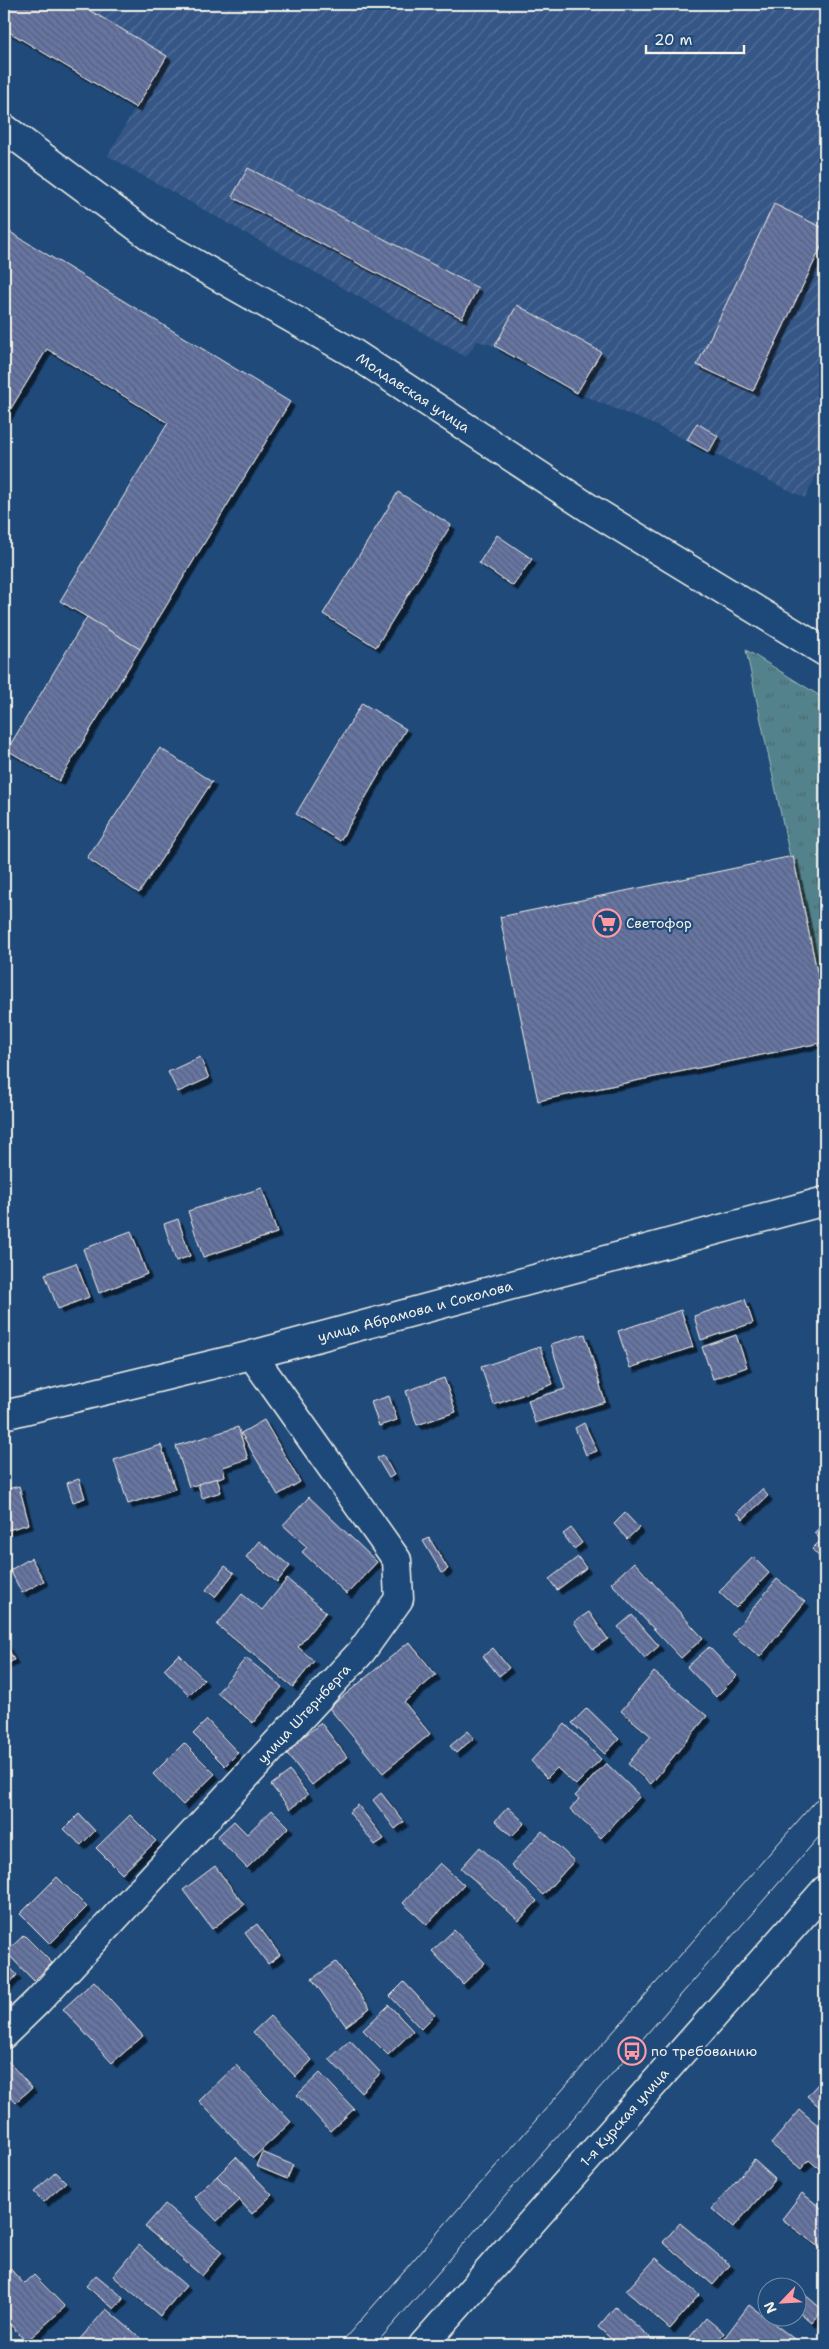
<svg xmlns="http://www.w3.org/2000/svg" width="829" height="2349" viewBox="0 0 829 2349" font-family="'Shantell Sans',sans-serif">
<style>
.industrial{fill:url(#industrial-furrows)}
.grass{fill:url(#grass-tufts);stroke:#a3baba}
.building{fill:url(#building-back-hatch);stroke:#f4f1e8;filter:url(#shadow)}
.lines{fill:none;stroke-linecap:round;stroke-linejoin:round}
.minor-casing{stroke:#f4f1e8;stroke-width:31}
.minor{stroke:#1f4a7a;stroke-width:28}
.tram{stroke:#f4f1e8;stroke-width:1}
.labels{text-anchor:middle;dominant-baseline:central;stroke-width:4.5;stroke-linejoin:round;paint-order:stroke}
.street-label{font-size:14px;fill:#f4f1e8;stroke:#1f4a7a}
.poi-label{font-size:14px;fill:#f4f1e8;stroke:#1f4a7a;text-anchor:start}
</style>
<defs>
<pattern id="industrial-furrows" width="10" height="10" patternUnits="userSpaceOnUse" patternTransform="scale(1.25)"><rect width="10" height="10" fill="#345786"/><path d="M-1 1l2-2M0 10L10 0M9 11l2-2" fill="none" stroke="#527097"/></pattern>
<pattern id="grass-tufts" width="24" height="20" patternUnits="userSpaceOnUse" patternTransform="scale(1.25)"><rect width="24" height="20" fill="#52828c"/><path d="M3 7l-1-3M5 7V3M7 7l1-3M15 17l-1-3M17 17v-4M19 17l1-3" fill="none" stroke="#4e686c"/></pattern>
<pattern id="building-back-hatch" width="6" height="6" patternUnits="userSpaceOnUse" patternTransform="scale(1.25)"><rect width="6" height="6" fill="#6674a2"/><path d="M-1 5l2 2M0 0l6 6M5-1l2 2" fill="none" stroke="#596079"/></pattern>
<filter id="shadow"><feDropShadow dx="4.5" dy="4.5" stdDeviation="0" flood-color="#0009"/></filter>
</defs>
<rect width="100%" height="100%" fill="#1f4a7a"/>
<filter id="ink" filterUnits="userSpaceOnUse"><feTurbulence type="fractalNoise" baseFrequency=".02" numOctaves="2"/><feDisplacementMap in="SourceGraphic" scale="10" xChannelSelector="R" yChannelSelector="G"/><feConvolveMatrix kernelMatrix="1 2 1 2 8 2 1 2 1" color-interpolation-filters="sRGB"/></filter>
<g filter="url(#ink)">
<polygon class="industrial" points="4,4 825,4 825,458 805,498 657,426 577,393 495,346 477,341 466,357 108,156 135,108 4,29"/>
<polygon class="grass" points="746,650 825,699 825,1021"/>
<g class="building">
<polygon points="6,4 79,4 167,56 136,108 4,29 4,7"/>
<polygon points="248,168 478,288 462,318 232,197"/>
<polygon points="774,204 825,229 825,239 753,391 697,365"/>
<polygon points="10,232 290,402 140,649 60,601 168,423 47,349 4,420 4,242"/>
<polygon points="517,305 601,352 577,393 495,346"/>
<polygon points="697,423 718,436 709,452 687,440"/>
<polygon points="398,492 451,525 376,647 323,614"/>
<polygon points="497,535 532,559 513,586 479,563"/>
<polygon points="87,617 140,649 59,781 7,750"/>
<polygon points="362,703 406,729 340,841 296,814"/>
<polygon points="160,748 212,782 139,893 87,858"/>
<polygon points="793,856 825,1010 825,1042 538,1101 500,917"/>
<polygon points="200,1057 209,1078 178,1092 168,1072"/>
<polygon points="262,1188 277,1233 203,1257 188,1211"/>
<polygon points="178,1219 190,1256 176,1261 164,1224"/>
<polygon points="131,1231 147,1274 99,1293 83,1249"/>
<polygon points="76,1263 89,1297 58,1309 45,1274"/>
<polygon points="745,1299 753,1323 701,1340 694,1316"/>
<polygon points="681,1310 693,1347 630,1368 618,1331"/>
<polygon points="585,1334 605,1402 535,1423 528,1400 565,1389 551,1344"/>
<polygon points="736,1335 747,1367 713,1379 702,1347"/>
<polygon points="540,1347 553,1384 494,1405 481,1367"/>
<polygon points="444,1378 456,1412 417,1425 406,1391"/>
<polygon points="389,1396 397,1420 379,1426 371,1402"/>
<polygon points="264,1420 300,1482 278,1495 241,1433"/>
<polygon points="584,1423 597,1451 586,1455 575,1428"/>
<polygon points="238,1427 248,1459 223,1467 225,1476 189,1487 176,1446"/>
<polygon points="161,1445 175,1489 128,1504 114,1460"/>
<polygon points="383,1455 394,1475 389,1478 377,1458"/>
<polygon points="217,1478 221,1492 202,1498 198,1484"/>
<polygon points="79,1479 85,1498 73,1502 67,1483"/>
<polygon points="19,1486 29,1524 4,1531 4,1490"/>
<polygon points="762,1489 768,1496 743,1519 737,1513"/>
<polygon points="309,1497 377,1562 347,1594 302,1552 307,1547 283,1525"/>
<polygon points="625,1513 639,1528 627,1539 614,1524"/>
<polygon points="825,1522 825,1563 812,1549 821,1540 814,1533"/>
<polygon points="571,1528 582,1543 574,1549 563,1534"/>
<polygon points="429,1538 448,1569 442,1573 423,1541"/>
<polygon points="259,1541 290,1566 277,1582 246,1557"/>
<polygon points="578,1557 586,1568 557,1590 549,1579"/>
<polygon points="753,1557 769,1573 736,1608 719,1592"/>
<polygon points="31,1558 44,1581 22,1593 10,1570"/>
<polygon points="634,1562 703,1638 681,1658 611,1583"/>
<polygon points="225,1566 234,1573 215,1597 206,1590"/>
<polygon points="287,1579 326,1612 298,1647 314,1661 293,1687 217,1625 242,1594 262,1610"/>
<polygon points="777,1579 805,1602 760,1657 732,1634"/>
<polygon points="589,1612 608,1639 593,1649 574,1622"/>
<polygon points="632,1615 659,1646 645,1658 618,1627"/>
<polygon points="4,1641 14,1660 4,1665"/>
<polygon points="409,1642 436,1675 404,1702 430,1734 383,1773 329,1708"/>
<polygon points="709,1647 737,1676 716,1697 687,1667"/>
<polygon points="493,1648 509,1668 499,1676 483,1656"/>
<polygon points="179,1654 204,1680 189,1695 164,1669"/>
<polygon points="246,1658 282,1687 253,1723 217,1693"/>
<polygon points="654,1672 707,1716 651,1784 628,1764 651,1736 621,1711"/>
<polygon points="587,1708 619,1739 605,1754 572,1723"/>
<polygon points="207,1720 238,1753 225,1766 193,1734"/>
<polygon points="321,1723 347,1757 312,1785 285,1751"/>
<polygon points="565,1724 601,1759 576,1785 557,1768 547,1778 531,1761"/>
<polygon points="468,1731 474,1738 456,1753 450,1746"/>
<polygon points="184,1743 215,1774 183,1805 153,1774"/>
<polygon points="606,1763 640,1796 601,1838 570,1809 579,1799 575,1796"/>
<polygon points="290,1771 308,1795 290,1809 271,1785"/>
<polygon points="381,1793 404,1822 395,1829 373,1800"/>
<polygon points="358,1805 384,1839 375,1845 349,1812"/>
<polygon points="508,1807 525,1823 512,1836 495,1821"/>
<polygon points="272,1810 289,1827 247,1868 217,1837 234,1821 247,1834"/>
<polygon points="79,1814 95,1831 81,1845 64,1829"/>
<polygon points="130,1815 156,1841 122,1874 96,1848"/>
<polygon points="542,1831 574,1861 543,1895 511,1865"/>
<polygon points="480,1847 537,1901 519,1921 461,1868"/>
<polygon points="440,1863 464,1885 427,1925 403,1903"/>
<polygon points="215,1866 244,1905 212,1929 183,1890"/>
<polygon points="57,1877 87,1907 50,1944 20,1914"/>
<polygon points="257,1924 280,1955 268,1964 245,1933"/>
<polygon points="454,1930 485,1963 463,1984 432,1951"/>
<polygon points="24,1935 52,1963 34,1981 6,1952"/>
<polygon points="4,1961 17,1975 4,1989"/>
<polygon points="336,1962 370,2008 346,2026 312,1979"/>
<polygon points="94,1981 143,2036 112,2063 63,2009"/>
<polygon points="404,1982 435,2015 421,2029 390,1996"/>
<polygon points="389,2005 413,2031 388,2055 363,2030"/>
<polygon points="270,2016 312,2060 296,2077 253,2032"/>
<polygon points="350,2040 381,2073 361,2092 329,2059"/>
<polygon points="5,2058 32,2088 16,2102 4,2089"/>
<polygon points="236,2065 291,2122 253,2158 199,2101"/>
<polygon points="320,2073 354,2109 330,2131 297,2095"/>
<polygon points="825,2076 825,2112 807,2096"/>
<polygon points="800,2110 825,2131 825,2140 823,2143 825,2145 824,2173 809,2160 801,2169 771,2144"/>
<polygon points="262,2152 293,2165 287,2179 256,2166"/>
<polygon points="236,2157 272,2195 252,2214 217,2176"/>
<polygon points="754,2160 775,2179 734,2227 712,2209"/>
<polygon points="56,2172 66,2182 44,2202 34,2192"/>
<polygon points="217,2176 240,2200 217,2221 194,2197"/>
<polygon points="802,2193 825,2211 825,2252 782,2219"/>
<polygon points="165,2204 222,2252 202,2276 145,2227"/>
<polygon points="680,2223 730,2265 713,2285 663,2242"/>
<polygon points="139,2245 186,2286 160,2316 113,2276"/>
<polygon points="656,2258 699,2295 670,2329 626,2291"/>
<polygon points="4,2262 24,2284 34,2275 65,2307 26,2342 9,2323 4,2328"/>
<polygon points="96,2275 124,2298 114,2309 86,2286"/>
<polygon points="804,2294 823,2310 812,2323 796,2309 796,2302"/>
<polygon points="749,2305 801,2344 800,2345 719,2345"/>
<polygon points="615,2307 659,2345 618,2345 598,2327"/>
<polygon points="106,2309 149,2345 86,2345 79,2340"/>
<polygon points="706,2318 724,2333 714,2345 686,2345 684,2344"/>
</g>
<g class="lines">
<g class="minor-casing">
<g id="minor">
<path id="s1" d="M4 128 159 243 353 353 589 508 825 652"/>
<path id="s2" d="M4 1415 252 1355 825 1201"/>
<path id="s3" d="M4 2034 37 2002 361 1652 399 1599 397 1560 252 1355"/>
<path id="s4" d="M423 2345 825 1890"/>
</g>
</g>
<use href="#minor" class="minor"/>
<g class="tram">
<polyline points="339,2345 825,1790"/>
<polyline points="375,2345 825,1830"/>
</g>
</g>
</g>
<defs>
<g id="supermarket-ring" transform="scale(1.4375)"><circle r="9.5" fill="#1f4a7a" stroke="#ff9aa2" stroke-width="1.5"/><path d="M-6-5.5h2.5l.6 2H6L4.5 2H-2.5L-4.4-4H-6ZM-1.5 3.2a1.3 1.3 0 1 0 .1 0ZM3 3.2a1.3 1.3 0 1 0 .1 0Z" fill="#ff9aa2"/></g>
<g id="bus-ring" transform="scale(1.4375)"><circle r="9.5" fill="#1f4a7a" stroke="#ff9aa2" stroke-width="1.5"/><path d="M-5-6H5V4H4V6H2V4H-2V6H-4V4H-5ZM-3.5-4V0h7V-4ZM-3.5 1.2v1.5H-2V1.2ZM2 1.2v1.5H3.5V1.2Z" fill="#ff9aa2"/></g>
</defs>
<g fill-rule="evenodd">
<use href="#supermarket-ring" x="607" y="923"/>
<use href="#bus-ring" x="632" y="2051"/>
</g>
<g class="labels">
<g class="street-label">
<text stroke="none"><textPath href="#s1" startOffset="488">Молдавская улица</textPath></text>
<text stroke="none"><textPath href="#s2" startOffset="424">улица Абрамова и Соколова</textPath></text>
<text stroke="none"><textPath href="#s3" startOffset="439">улица Штернберга</textPath></text>
<text stroke="none"><textPath href="#s4" startOffset="304">1-я Курская улица</textPath></text>
</g>
<g class="poi-label">
<text x="626" y="923">Светофор</text>
<text x="651" y="2051">по требованию</text>
</g>
</g>
<rect width="829" height="2349" fill="none" stroke="#1f4a7a" stroke-width="20"/>
<rect x="10" y="10" width="809" height="2329" fill="none" stroke="#f4f1e8" stroke-width="2" filter="url(#ink)"/>
<g transform="translate(782 2302) rotate(245)"><circle r="24" fill="#1f4a7a" stroke="#748da6"/>
<path d="M0-4L9 19L0 12L-9 19Z" fill="#ff9aa2"/>
<text y="-8" font-size="14" font-weight="bold" text-anchor="middle" fill="#f4f1e8">N</text>
</g>
<path d="M646 45v8h98v-8" fill="none" stroke="#f4f1e8" stroke-width="2.5"/>
<text x="654" y="45" font-size="15" fill="#f4f1e8" stroke="#1f4a7a" stroke-width="4" paint-order="stroke">20 m</text>
</svg>
